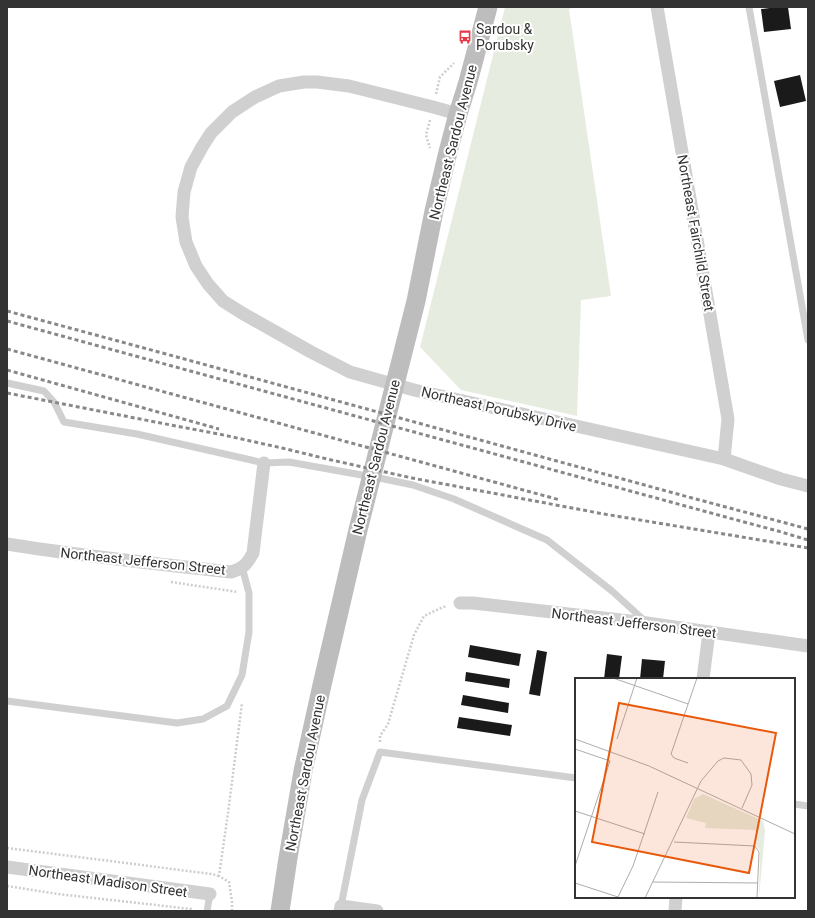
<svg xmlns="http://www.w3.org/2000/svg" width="815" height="918" viewBox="0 0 815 918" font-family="Roboto,sans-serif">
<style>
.green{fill:#e6ecdf}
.building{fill:#1a1a1a}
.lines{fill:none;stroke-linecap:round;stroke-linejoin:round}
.path{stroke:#cdcdcd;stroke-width:2.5;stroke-dasharray:2 2;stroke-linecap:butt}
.lane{stroke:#d0d0d0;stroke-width:7}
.street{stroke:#d0d0d0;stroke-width:13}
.secondary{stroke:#bdbdbd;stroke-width:19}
.rail{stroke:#888;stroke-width:3;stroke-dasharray:4 3;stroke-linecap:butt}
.labels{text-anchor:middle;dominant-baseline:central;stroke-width:4;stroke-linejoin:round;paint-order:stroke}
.poi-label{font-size:14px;fill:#333;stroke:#fff;text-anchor:start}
.street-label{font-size:14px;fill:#333;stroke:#fff}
.inset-road{fill:none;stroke:#adadad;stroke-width:1}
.view{fill:#e8590c;fill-opacity:0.15;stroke:#e8590c;stroke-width:2}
.inset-edge{fill:none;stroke:#333;stroke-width:2}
</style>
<rect width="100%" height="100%" fill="#fff"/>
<polygon class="green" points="505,7 576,7 569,9 611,296 581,300 577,416 461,390 420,347"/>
<g class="building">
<polygon points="777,7 788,7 791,29 764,32 761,9"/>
<polygon points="800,75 806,101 780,107 774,81"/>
<polygon points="470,645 521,654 519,666 468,657"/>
<polygon points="537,650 547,652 540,696 529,694"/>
<polygon points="607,654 622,656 619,679 604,679"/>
<polygon points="642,659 665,661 663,679 640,679"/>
<polygon points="466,672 510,679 509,688 465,681"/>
<polygon points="463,695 509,703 508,713 461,705"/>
<polygon points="459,717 512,725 510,736 457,728"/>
</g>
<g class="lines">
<g class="path">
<polyline points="436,94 440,77 454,63"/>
<polyline points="430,120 426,135 430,148"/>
<polyline points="171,582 238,592"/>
<polyline points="380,742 380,736 388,724 414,635 424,616 441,608 446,606"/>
<polyline points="7,848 212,874 219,876"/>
<polyline points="7,886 58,894 191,909 192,911"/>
<polyline points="232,911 232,902 229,882 219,876 228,813 242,703"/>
</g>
<g class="lane">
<polyline points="749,7 808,340"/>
<polyline points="7,383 44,391 54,402 64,422 137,434 264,463 289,462 384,479 413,485 454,499 547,540 612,591 646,622"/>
<polyline points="7,701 177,723 203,719 227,706 242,675 249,632 249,593 242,567"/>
<polyline points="794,804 808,806"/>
<polyline points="341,906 362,800 380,752 576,778"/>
<polyline points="207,911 210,894"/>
</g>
<g class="street">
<polyline points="657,7 728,419 724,459"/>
<polyline points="458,114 433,107 349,86 317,82 304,82 279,86 255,97 232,112 211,133 202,147 191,167 184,192 182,217 186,242 196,266 208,284 223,301 242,313 311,352 350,372 414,390 724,459 781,479 808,486"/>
<path d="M7 544C81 556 156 564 231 572 244 568 247 564 253 553L264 463"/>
<polyline points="460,603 473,603 647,623 808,646"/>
<polyline points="703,679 709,632"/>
<polyline points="7,867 210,894"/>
<polyline points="340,911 341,906 377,911"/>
<polyline points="675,911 676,897"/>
</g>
<polyline class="secondary" points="280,911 288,858 303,771 322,685 358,530 416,301 434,211 448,152 458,114 468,82 488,7"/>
<g class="rail">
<polyline points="7,311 166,354 681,495 808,529"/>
<polyline points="7,321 744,522 778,531 808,540"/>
<polyline points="7,349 560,500"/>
<polyline points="7,370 219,429"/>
<polyline points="7,393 181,427 219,434 282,448 327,459 412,478 604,514 808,548"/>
</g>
</g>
<defs>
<g id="bus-bare" transform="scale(1.08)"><path d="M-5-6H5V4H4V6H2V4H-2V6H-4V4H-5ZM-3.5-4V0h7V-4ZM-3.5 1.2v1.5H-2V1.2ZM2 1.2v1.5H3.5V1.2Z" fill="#e63946" stroke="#fff" stroke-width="2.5" paint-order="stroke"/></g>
</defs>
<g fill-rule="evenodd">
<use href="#bus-bare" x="465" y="37"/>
</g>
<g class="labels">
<g class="poi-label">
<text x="476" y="29">Sardou &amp;<tspan x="476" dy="16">Porubsky</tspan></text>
</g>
<g class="street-label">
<text transform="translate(453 142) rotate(-76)">Northeast Sardou Avenue</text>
<text transform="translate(696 233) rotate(80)">Northeast Fairchild Street</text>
<text transform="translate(499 409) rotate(13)">Northeast Porubsky Drive</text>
<text transform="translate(376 457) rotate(-76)">Northeast Sardou Avenue</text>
<text transform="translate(143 561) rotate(6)">Northeast Jefferson Street</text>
<text transform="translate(634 623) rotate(7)">Northeast Jefferson Street</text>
<text transform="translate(305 773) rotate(-79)">Northeast Sardou Avenue</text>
<text transform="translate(108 881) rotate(8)">Northeast Madison Street</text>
</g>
</g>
<g transform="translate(575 678)">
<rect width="220" height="220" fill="#fff"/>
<path d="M128 116 188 143 190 152 184 220 185 173 181 167V152L130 150 131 145 111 140 119 121Z" fill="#e6ecdf"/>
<path class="inset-road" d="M38 0 113 26M0 61 74 88 220 156M42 61 62 0M0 71 35 83 0 188M113 85 99 80 96 76 122 0M0 133 70 156M99 164 180 168 184 174 182 220M78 204 183 205M0 205 43 219 58 188 83 114M70 220 126 103 143 83 149 80 166 82 176 96 177 107 167 130"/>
<path class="view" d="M44 25 201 55 174 195 17 164Z"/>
<rect width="220" height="220" class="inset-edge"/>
</g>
<rect width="815" height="918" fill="none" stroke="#333333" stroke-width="16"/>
</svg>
